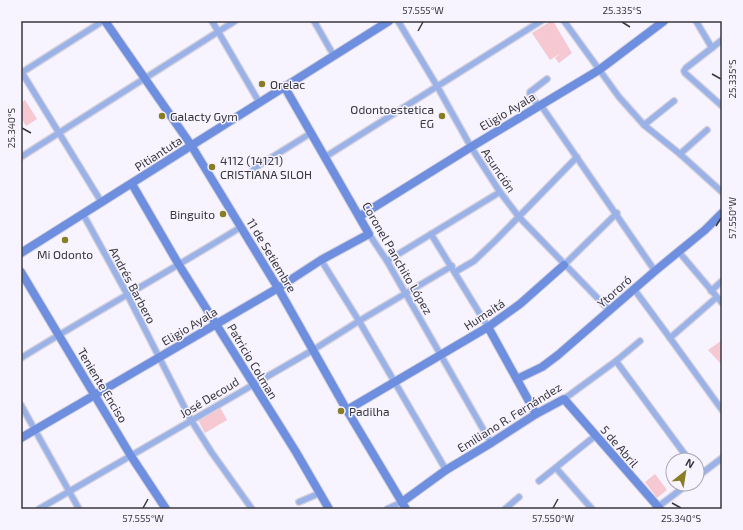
<svg xmlns="http://www.w3.org/2000/svg" width="743" height="530" viewBox="0 0 743 530" font-family="'Exo 2',sans-serif">
<style>
.pitch{fill:#f6c8d2}
.lines{fill:none;stroke-linecap:round;stroke-linejoin:round}
.street-casing{stroke:#d5d2dc;stroke-width:8}
.secondary-casing{stroke:#d5d2dc;stroke-width:10}
.street{stroke:#9ab2e8;stroke-width:5.5}
.secondary{stroke:#6e8fdf;stroke-width:8}
.ticks{fill:none;stroke:#39373e;stroke-width:1.5}
.poi-dot{fill:#887d24;stroke:#f7f4ff;stroke-width:1.5}
.labels{text-anchor:middle;dominant-baseline:central;stroke-width:3;stroke-linejoin:round;paint-order:stroke}
.poi-label{font-size:12px;fill:#39373e;stroke:#f7f4ff;text-anchor:start}
.street-label{font-size:12px;fill:#39373e;stroke:#f7f4ff}
.neatline{fill:none;stroke:#39373e;stroke-width:1.5}
.ticks-label{font-size:10px;text-anchor:middle;fill:#39373e}
</style>
<rect width="100%" height="100%" fill="#f7f4ff"/>
<g class="pitch">
<polygon points="551,21 553,21 572,53 559,63 555,58 561,53 550,60 532,33"/>
<polygon points="25,100 37,119 26,126 21,117 21,103"/>
<polygon points="722,340 722,365 708,350"/>
<polygon points="220,407 227,420 205,433 198,420"/>
<polygon points="655,474 667,490 657,498 645,482"/>
</g>
<g class="lines">
<g class="street-casing">
<g id="street">
<polyline points="212,21 259,102"/>
<polyline points="314,21 334,56"/>
<polyline points="398,21 437,86 471,147 500,192 519,217 610,311"/>
<polyline points="564,21 619,97 644,125 680,154 722,192"/>
<polyline points="696,21 712,48"/>
<polyline points="722,40 686,68 684,71 685,73 722,106"/>
<polyline points="21,71 102,203"/>
<polyline points="21,73 103,21"/>
<polyline points="540,104 655,271"/>
<polyline points="538,106 530,94 530,92 547,79"/>
<polyline points="644,125 674,101"/>
<polyline points="680,154 707,130"/>
<polyline points="21,157 235,21"/>
<polyline points="325,157 541,21"/>
<polyline points="253,169 311,133"/>
<polyline points="83,214 127,294 191,420 212,453 252,509"/>
<polyline points="369,234 387,261 491,443"/>
<polyline points="431,234 488,327"/>
<polyline points="679,252 722,303"/>
<polyline points="321,260 359,321 446,470"/>
<polyline points="387,261 500,192"/>
<polyline points="564,265 617,213"/>
<polyline points="455,272 474,261 496,240 577,157"/>
<polyline points="634,289 670,338 722,410"/>
<polyline points="711,291 722,281"/>
<polyline points="670,338 717,297"/>
<path d="M21 358C94 313 168 272 241 227"/>
<polyline points="616,361 689,460"/>
<polyline points="564,399 616,361 640,341"/>
<polyline points="21,405 79,509"/>
<polyline points="556,468 592,509"/>
<polyline points="697,477 722,458"/>
<polyline points="539,481 595,436"/>
<polyline points="299,502 320,493"/>
<polyline points="39,509 313,350 359,321 452,266"/>
<polyline points="387,509 402,502"/>
<polyline points="505,509 519,497"/>
<polyline points="655,509 688,484"/>
</g>
</g>
<g class="secondary-casing">
<g id="secondary">
<polyline points="105,21 191,145 278,288 345,407 406,509"/>
<polyline points="132,184 179,265 296,452 329,509"/>
<polyline points="360,216 471,147 599,70 664,21"/>
<polyline points="21,253 389,21"/>
<polyline points="21,272 131,456 166,509"/>
<polyline points="488,327 536,414"/>
<polyline points="517,379 542,367 558,355 655,271 705,230 722,213"/>
<polyline points="347,410 488,327 520,304 564,265"/>
<polyline points="21,438 278,288 321,260 369,234 284,86"/>
<polyline points="402,502 446,470 491,443 536,414 564,399 660,509"/>
</g>
</g>
<use href="#street" class="street"/>
<use href="#secondary" class="secondary"/>
</g>
<path class="ticks" d="M622 22 630 27M418 31 423 22M712 74 721 79M22 128 31 133M716 226 721 218M672 503 681 508M143 508 148 499M553 508 558 499"/>
<g class="poi-dot">
<circle cx="262" cy="84" r="4"/>
<circle cx="162" cy="116" r="4"/>
<circle cx="442" cy="116" r="4"/>
<circle cx="212" cy="167" r="4"/>
<circle cx="223" cy="214" r="4"/>
<circle cx="65" cy="240" r="4"/>
<circle cx="341" cy="411" r="4"/>
</g>
<g class="labels">
<g class="poi-label">
<text x="270" y="84">Orelac</text>
<text x="434" y="109" text-anchor="end">Odontoestetica<tspan x="434" dy="14">EG</tspan></text>
<text x="170" y="116">Galacty Gym</text>
<text x="220" y="160">4112 (14121)<tspan x="220" dy="14">CRISTIANA SILOH</tspan></text>
<text x="215" y="214" text-anchor="end">Binguito</text>
<text x="65" y="254" text-anchor="middle">Mi Odonto</text>
<text x="349" y="411">Padilha</text>
</g>
<g class="street-label">
<text transform="translate(507 111) rotate(-31)">Eligio Ayala</text>
<text transform="translate(158 153) rotate(-33)">Pitiantuta</text>
<text transform="translate(499 170) rotate(56)">Asunción</text>
<text transform="translate(272 255) rotate(59)">11 de Setiembre</text>
<text transform="translate(398 258) rotate(60)">Coronel Panchito López</text>
<text transform="translate(133 285) rotate(62)">Andrés Barbero</text>
<text transform="translate(614 291) rotate(-42)">Ytororó</text>
<text transform="translate(484 314) rotate(-33)">Humaitá</text>
<text transform="translate(189 326) rotate(-31)">Eligio Ayala</text>
<text transform="translate(253 361) rotate(59)">Patricio Colman</text>
<text transform="translate(103 385) rotate(59)">Teniente Enciso</text>
<text transform="translate(209 397) rotate(-31)">José Decoud</text>
<text transform="translate(509 417) rotate(-32)">Emiliano R. Fernández</text>
<text transform="translate(620 446) rotate(49)">5 de Abril</text>
</g>
</g>
<rect width="743" height="530" fill="none" stroke="#f7f4ff" stroke-width="44"/>
<g transform="translate(685 472) rotate(30)"><circle r="19" fill="#f7f4ff" stroke="#aba8b2"/>
<path d="M0-3L7 15L0 10L-7 15Z" fill="#887d24"/>
<text y="-6" font-size="11" font-weight="bold" text-anchor="middle" fill="#39373e">N</text>
</g>
<rect x="22" y="22" width="699" height="486" class="neatline"/>
<g class="ticks-label">
<text x="423" y="14">57.555°W</text>
<text x="622" y="14">25.335°S</text>
<text transform="translate(732 79) rotate(-90)" y="4">25.335°S</text>
<text transform="translate(11 128) rotate(-90)" y="4">25.340°S</text>
<text transform="translate(732 218) rotate(-90)" y="4">57.550°W</text>
<text x="143" y="522">57.555°W</text>
<text x="553" y="522">57.550°W</text>
<text x="681" y="522">25.340°S</text>
</g>
</svg>
